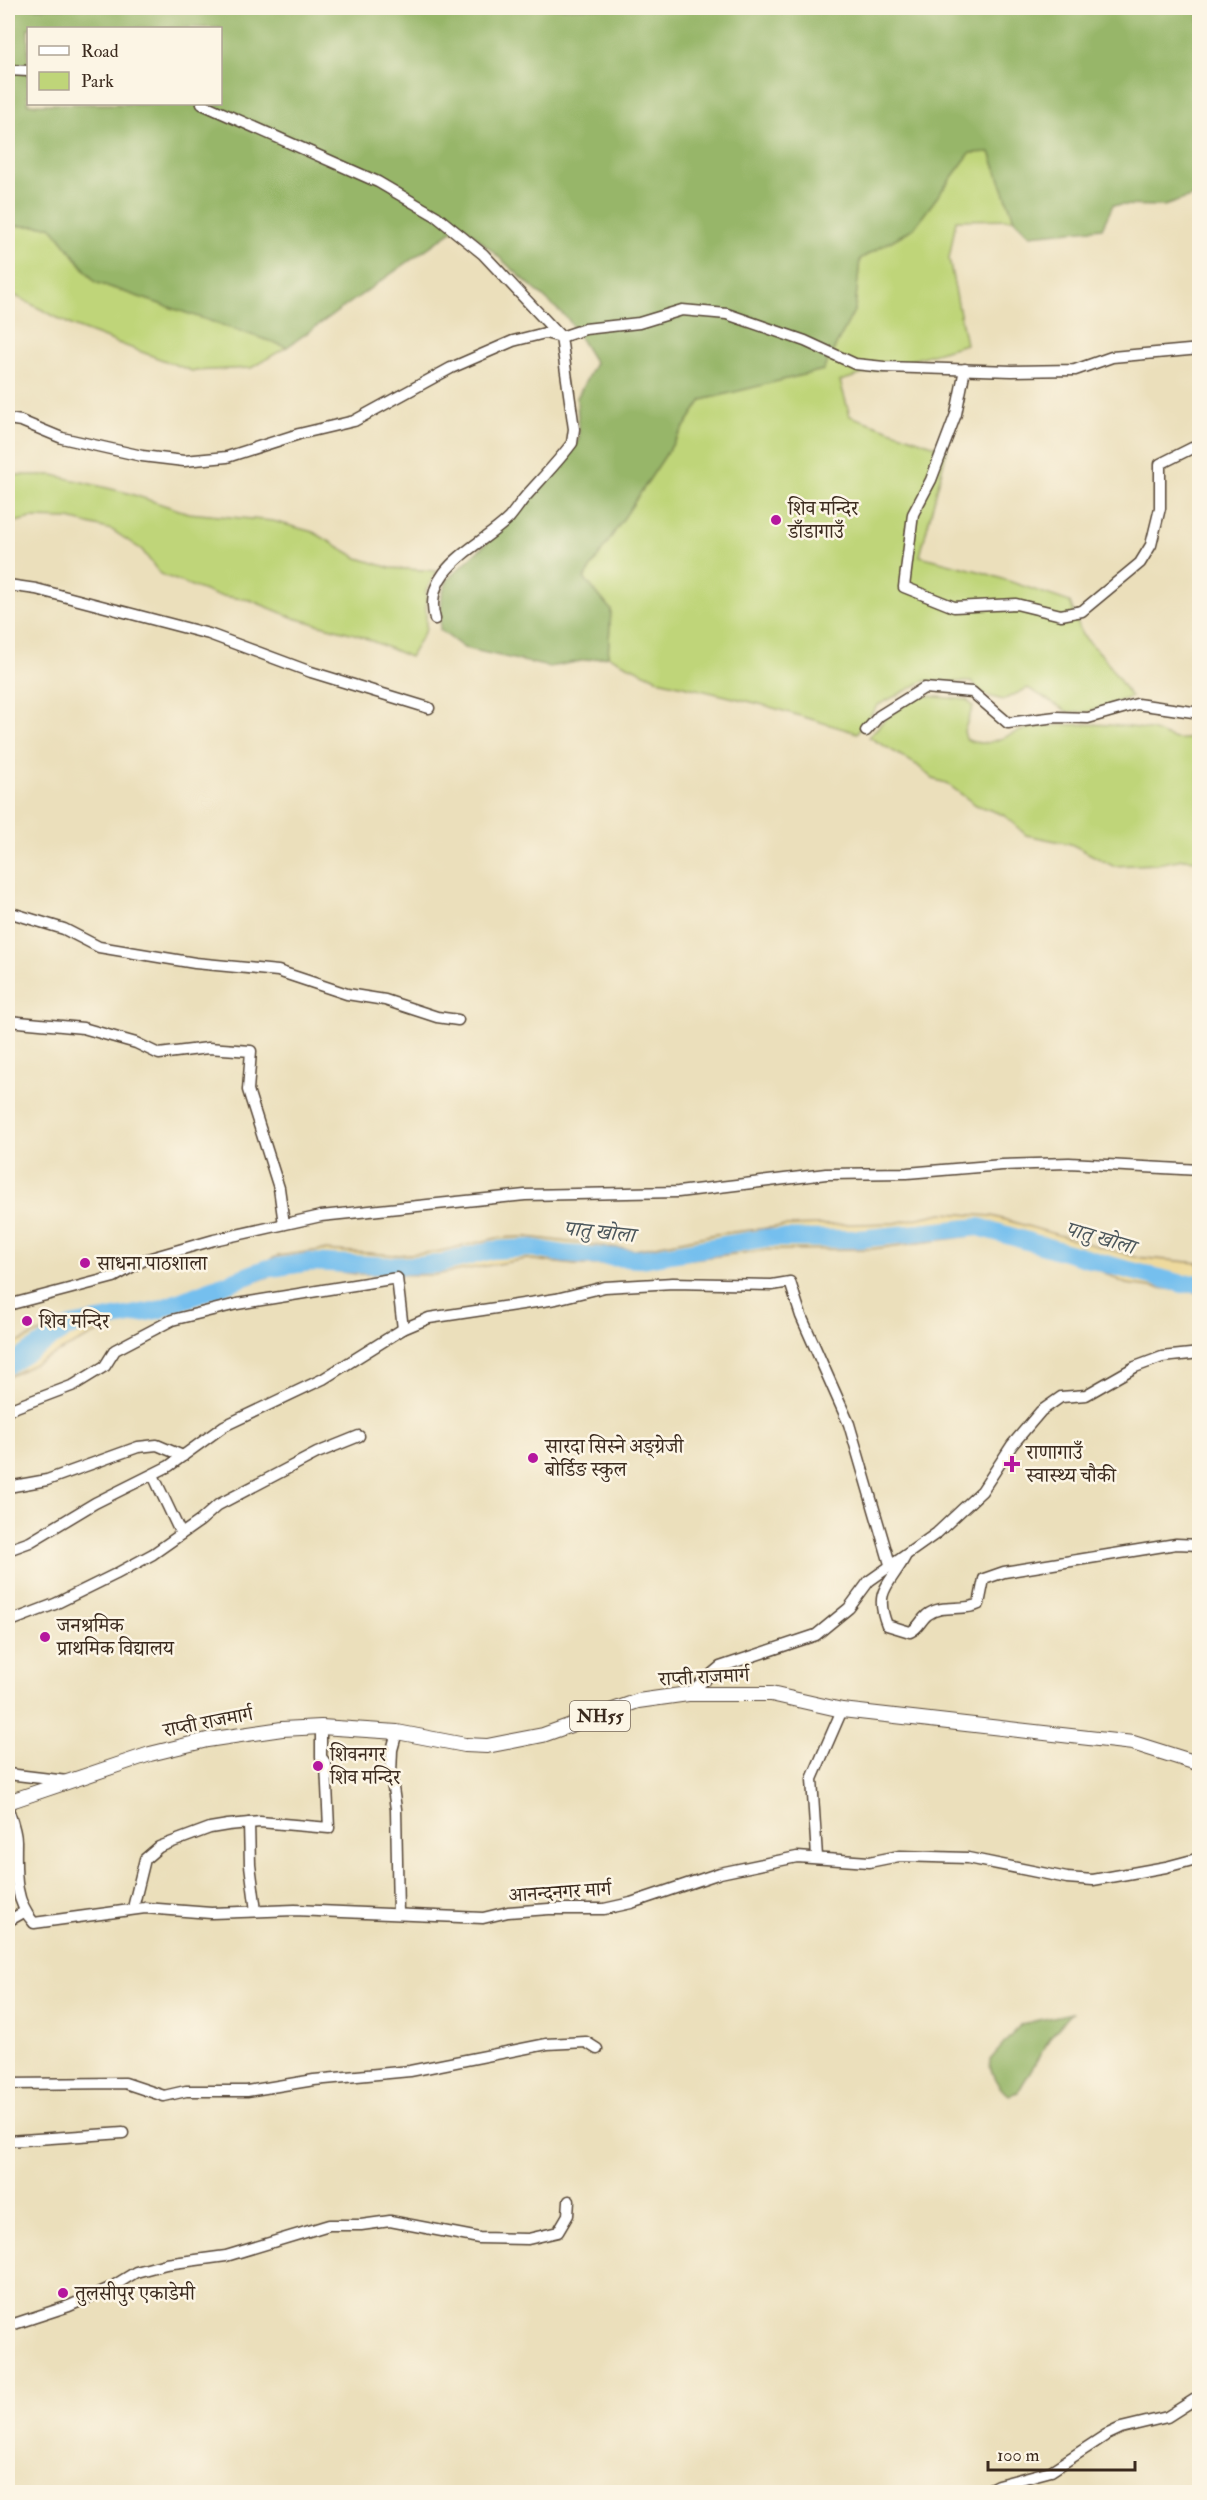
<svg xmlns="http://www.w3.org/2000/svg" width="1207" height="2500" viewBox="0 0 1207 2500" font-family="'IM FELL Double Pica','Noto Serif Devanagari',serif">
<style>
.green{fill:#bfd579;stroke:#7d804c;stroke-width:1.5}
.forest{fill:#97b669;stroke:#697044;stroke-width:1.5;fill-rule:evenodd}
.sand{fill:#eeda9e;stroke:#94825e;stroke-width:1.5}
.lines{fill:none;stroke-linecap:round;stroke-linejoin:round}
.river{stroke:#75bfee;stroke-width:18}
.minor-casing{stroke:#554536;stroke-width:13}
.major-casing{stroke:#554536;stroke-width:16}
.minor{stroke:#fff;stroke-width:10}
.major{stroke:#fff;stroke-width:14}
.poi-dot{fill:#b5179e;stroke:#fcf5e5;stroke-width:2}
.labels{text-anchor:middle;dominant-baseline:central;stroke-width:5;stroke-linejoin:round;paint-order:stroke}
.shield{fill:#fcf5e5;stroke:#75675a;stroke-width:1.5}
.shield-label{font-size:18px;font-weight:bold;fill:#3b2a1e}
.poi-label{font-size:20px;fill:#3b2a1e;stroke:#fcf5e5;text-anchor:start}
.street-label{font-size:20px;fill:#3b2a1e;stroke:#fcf5e5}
.water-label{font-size:21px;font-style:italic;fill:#4c575c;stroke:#fcf5e5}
</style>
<rect width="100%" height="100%" fill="#fcf5e5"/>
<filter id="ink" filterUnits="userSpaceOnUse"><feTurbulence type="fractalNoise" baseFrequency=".0167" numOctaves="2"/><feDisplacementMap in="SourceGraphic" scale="12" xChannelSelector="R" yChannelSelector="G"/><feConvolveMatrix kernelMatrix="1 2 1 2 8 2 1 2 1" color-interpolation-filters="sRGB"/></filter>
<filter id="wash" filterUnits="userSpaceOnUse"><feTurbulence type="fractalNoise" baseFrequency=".008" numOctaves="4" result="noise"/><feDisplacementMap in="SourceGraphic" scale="24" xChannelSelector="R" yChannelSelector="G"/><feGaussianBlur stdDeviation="1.35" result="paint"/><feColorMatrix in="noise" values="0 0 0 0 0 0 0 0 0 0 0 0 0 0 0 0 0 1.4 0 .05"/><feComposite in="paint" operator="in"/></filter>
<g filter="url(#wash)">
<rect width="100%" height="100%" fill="#ebdfbb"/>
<g class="green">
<polygon points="990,152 1014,219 956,220 949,259 966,344 840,381 850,416 947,450 920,556 982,572 1070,602 1082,635 1103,656 1131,697 1088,712 1068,712 1028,688 1003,700 985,695 971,682 924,681 878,705 857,733 760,704 662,681 608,656 611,610 584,578 702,400 823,370 855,309 860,259 914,228 970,153"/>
<polygon points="8,226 51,226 95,282 287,347 251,368 192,371 73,326 8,292"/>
<polygon points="8,475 53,475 128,493 188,513 273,521 313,532 358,558 390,568 437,571 426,590 426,629 410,657 358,635 294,618 250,600 215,595 160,574 142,550 112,530 69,519 31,518 8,524"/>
<path d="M919 695 967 700 973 707 964 731 966 739C991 752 1011 729 1036 727 1074 723 1113 723 1150 730 1159 732 1168 738 1176 739 1184 740 1192 738 1199 738V860L1183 859 1157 864 1113 866 1071 844 1026 835 1004 815 976 805 946 783 933 779 917 765 869 737 887 717Z"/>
</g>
<g class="forest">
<path d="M8 8H1199V194L1164 206 1113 205 1102 228 1030 235 1014 219 990 152 970 153 914 228 860 259 855 309 823 370 702 400 584 578 611 610 608 656 549 667 464 648 440 630 442 595 448 579 509 522 555 473 579 439 577 398 595 363 568 319 462 224 287 347 95 282 51 226H8ZM28 28H220V104H28Z"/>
<path d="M1072 2013 1051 2036 1018 2092 1008 2095C999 2088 989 2072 990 2060L1021 2024Z"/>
</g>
<polygon class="sand" points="942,1213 992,1216 1135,1257 1199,1263 1199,1293 1126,1284 1101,1271 1025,1245 979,1235 872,1249 767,1250 650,1264 575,1265 526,1259 434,1275 356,1274 327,1270 285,1271 182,1308 115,1324 8,1377 8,1347 56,1325 102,1313 166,1303 278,1256 322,1250 396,1255 436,1252 497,1238 527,1237 635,1250 716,1234 785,1226 895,1223"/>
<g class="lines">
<polyline class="river" points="8,1365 71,1326 158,1310 265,1269 310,1262 392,1266 439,1264 492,1250 532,1248 564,1254 640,1259 766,1238 857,1239 979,1227 1117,1267 1183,1284 1200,1283"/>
</g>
</g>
<g filter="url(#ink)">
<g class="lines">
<g class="minor-casing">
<g id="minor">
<polyline points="8,70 28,71"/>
<path d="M202 104 378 182 436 216 483 254 561 337 574 429 572 443C558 462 542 478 526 496 520 503 515 511 509 518 480 547 421 568 435 619"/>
<polyline points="965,369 956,414 931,480 913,514 904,587 954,607 1016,604 1061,615 1082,611 1140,563 1151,545 1160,508 1160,464 1200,444"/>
<polyline points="8,419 21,421 62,438 142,456 184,461 227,457 299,434 354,421 451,368 513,341 545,333 561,337 585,329 639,323 682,310 727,314 805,341 855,364 884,367 1012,371 1075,370 1112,357 1200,349"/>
<polyline points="8,585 36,589 209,634 311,672 429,708"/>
<polyline points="866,731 879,716 924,688 972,692 1008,723 1056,717 1088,718 1137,704 1200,713"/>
<polyline points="8,912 64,929 99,947 195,963 278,971 347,994 385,1000 437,1017 458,1020"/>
<polyline points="8,1021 83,1028 136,1043 159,1054 208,1048 251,1051 248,1090 279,1188 284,1224"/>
<polyline points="8,1305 114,1277 144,1260 214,1240 321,1216 525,1195 678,1192 826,1174 907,1173 1002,1165 1069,1163 1200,1170"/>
<polyline points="8,1410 74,1385 105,1366 115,1350 172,1320 237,1304 397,1278 403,1329"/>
<polyline points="153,1475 181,1534"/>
<polyline points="8,1487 47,1480 138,1447 157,1445 183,1456"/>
<polyline points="8,1550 30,1542 95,1503 169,1466 224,1426 323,1379 403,1329 429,1318 556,1299 605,1287 673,1283 772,1285 790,1282 801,1316 849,1424 890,1564"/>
<path d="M905 1557C890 1585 873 1590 887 1625L910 1632C919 1628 920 1621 927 1615 942 1603 963 1612 979 1604L984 1579 1004 1572 1176 1544 1200 1545"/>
<polyline points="8,1622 55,1604 116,1574 153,1554 200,1521 218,1505 317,1453 359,1436"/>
<polyline points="688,1694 720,1667 816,1635 849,1608 869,1581 937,1533 982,1491 1012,1445 1041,1411 1061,1397 1086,1395 1135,1367 1162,1357 1200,1353"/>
<polyline points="397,1732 392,1750 391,1774 396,1809 398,1913"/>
<polyline points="8,1774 67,1781"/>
<path d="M8 1809C11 1818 16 1831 16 1841 16 1870 13 1900 34 1923L145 1908 211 1913 295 1910 483 1918 508 1912 549 1909H604L631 1903 720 1873 797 1857 869 1862 899 1856 968 1858 1067 1878 1093 1880 1166 1867 1200 1858"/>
<polyline points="249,1823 250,1865 256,1911"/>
<polyline points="817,1857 812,1779 842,1710"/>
<polyline points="133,1908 145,1859 159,1847 210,1828 228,1825 260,1822 329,1828 326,1764 321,1757 321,1727"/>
<polyline points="8,1921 24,1912"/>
<polyline points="8,2084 125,2083 164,2096 186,2091 247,2091 314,2080 410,2071 547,2044 586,2042 597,2049"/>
<polyline points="8,2141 123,2133"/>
<polyline points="8,2326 69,2306 110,2288 136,2272 166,2264 226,2256 329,2225 361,2225 390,2221 479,2238 528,2239 558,2232 568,2215 569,2201"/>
<polyline points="984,2492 998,2485 1051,2471 1106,2435 1121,2428 1167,2417 1200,2396"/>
</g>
</g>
<g class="major-casing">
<polyline id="major" points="8,1802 150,1754 207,1740 282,1729 321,1727 397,1732 465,1745 487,1746 543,1735 638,1701 688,1694 771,1694 842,1710 1133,1743 1200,1764"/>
</g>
<use href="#minor" class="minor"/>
<use href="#major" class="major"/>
</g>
</g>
<g class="poi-dot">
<circle cx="776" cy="520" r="6"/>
<circle cx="85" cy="1263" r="6"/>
<circle cx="27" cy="1321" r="6"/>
<circle cx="533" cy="1458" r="6"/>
<path d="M1009 1455h6v6h6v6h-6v6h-6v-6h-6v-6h6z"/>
<circle cx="45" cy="1637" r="6"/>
<circle cx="318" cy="1766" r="6"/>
<circle cx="63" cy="2293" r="6"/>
</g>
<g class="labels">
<rect class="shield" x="570" y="1701" width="60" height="30" rx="4.5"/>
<g class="shield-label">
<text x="600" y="1716">NH55</text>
</g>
<g class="poi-label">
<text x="788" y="508">शिव मन्दिर<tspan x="788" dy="23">डाँडागाउँ</tspan></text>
<text x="97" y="1263">साधना पाठशाला</text>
<text x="39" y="1321">शिव मन्दिर</text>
<text x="545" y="1446">सारदा सिस्ने अङ्ग्रेजी<tspan x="545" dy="23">बोर्डिङ स्कुल</tspan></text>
<text x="1026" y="1452">राणागाउँ<tspan x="1026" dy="23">स्वास्थ्य चौकी</tspan></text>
<text x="57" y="1625">जनश्रमिक<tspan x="57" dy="23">प्राथमिक विद्यालय</tspan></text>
<text x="330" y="1754">शिवनगर<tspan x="330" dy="23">शिव मन्दिर</tspan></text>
<text x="75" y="2293">तुलसीपुर एकाडेमी</text>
</g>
<g class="street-label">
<text transform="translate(704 1677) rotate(-3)">राप्ती राजमार्ग</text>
<text transform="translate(208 1722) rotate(-11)">राप्ती राजमार्ग</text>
<text transform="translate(560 1892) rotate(-4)">आनन्दनगर मार्ग</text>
</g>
<g class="water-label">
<text transform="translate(599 1232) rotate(6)">पातु खोला</text>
<text transform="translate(1100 1238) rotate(16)">पातु खोला</text>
</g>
</g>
<rect width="1207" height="2500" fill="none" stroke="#fcf5e5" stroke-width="30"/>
<rect x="27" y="27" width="195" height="78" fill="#fcf5e5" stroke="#afa495" stroke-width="1.5"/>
<rect x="39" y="46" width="30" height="9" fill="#ffffff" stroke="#afa495" stroke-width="1.5"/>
<text x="81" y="57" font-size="18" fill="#3b2a1e">Road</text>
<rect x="39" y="72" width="30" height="18" fill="#bfd579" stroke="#afa495" stroke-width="1.5"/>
<text x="81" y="87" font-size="18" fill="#3b2a1e">Park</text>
<path d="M988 2461v9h147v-9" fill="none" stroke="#3b2a1e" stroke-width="3"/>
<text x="997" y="2461" font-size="18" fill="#3b2a1e" stroke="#fcf5e5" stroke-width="4.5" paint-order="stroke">100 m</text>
</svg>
